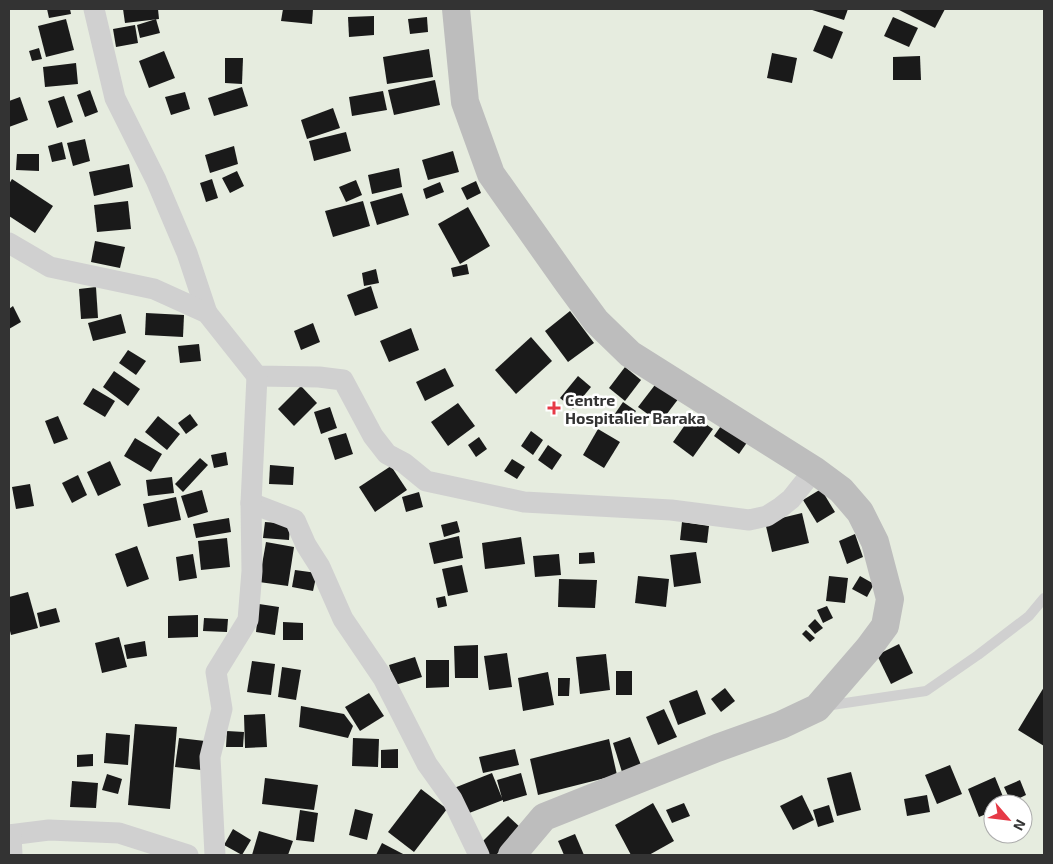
<svg xmlns="http://www.w3.org/2000/svg" width="1053" height="864" viewBox="0 0 1053 864" font-family="'Exo 2',sans-serif">
<style>
.green{fill:#e6ecdf;fill-rule:evenodd}
.building{fill:#1a1a1a}
.lines{fill:none;stroke-linecap:round;stroke-linejoin:round}
.lane{stroke:#d0d0d0;stroke-width:10}
.street{stroke:#d0d0d0;stroke-width:21}
.secondary{stroke:#bdbdbd;stroke-width:28}
.poi-dot{fill:#e63946;stroke:#fff;stroke-width:2}
.labels{text-anchor:middle;dominant-baseline:central;stroke-width:5;stroke-linejoin:round;paint-order:stroke}
.poi-label{font-size:16px;font-weight:bold;fill:#333;stroke:#fff;text-anchor:start}
</style>
<rect width="100%" height="100%" fill="#fff"/>
<path class="green" d="M9 9H1044V855H9ZM993 804H1023V834H993Z"/>
<g class="building">
<polygon points="47,9 70,9 71,14 49,18"/>
<polygon points="123,9 158,9 159,19 125,23"/>
<polygon points="283,9 313,9 312,24 281,21"/>
<polygon points="809,9 848,9 844,20"/>
<polygon points="897,9 945,9 935,28"/>
<polygon points="374,16 374,35 349,37 348,17"/>
<polygon points="427,17 428,32 410,34 408,19"/>
<polygon points="893,17 918,28 909,47 884,36"/>
<polygon points="66,19 74,50 46,57 38,26"/>
<polygon points="156,19 160,33 140,38 137,25"/>
<polygon points="135,25 138,43 116,47 113,29"/>
<polygon points="824,25 843,32 832,59 813,51"/>
<polygon points="39,48 42,59 32,61 29,51"/>
<polygon points="429,49 433,77 387,84 383,57"/>
<polygon points="164,51 175,78 149,88 139,61"/>
<polygon points="772,53 797,58 792,83 767,78"/>
<polygon points="920,56 921,80 893,80 893,57"/>
<polygon points="225,58 243,58 242,84 225,83"/>
<polygon points="76,63 78,84 45,87 43,67"/>
<polygon points="435,80 440,105 394,115 388,90"/>
<polygon points="242,87 248,106 214,116 208,98"/>
<polygon points="90,90 98,112 85,117 77,95"/>
<polygon points="383,91 387,110 352,116 349,97"/>
<polygon points="185,92 190,109 171,115 165,97"/>
<polygon points="64,96 73,122 57,128 48,101"/>
<polygon points="20,97 28,120 9,127 9,101"/>
<polygon points="333,108 340,128 307,139 301,120"/>
<polygon points="346,132 351,151 314,161 309,141"/>
<polygon points="85,139 90,161 73,166 67,143"/>
<polygon points="62,142 66,159 52,162 48,146"/>
<polygon points="234,146 238,164 210,173 205,155"/>
<polygon points="453,151 459,172 428,180 422,160"/>
<polygon points="17,154 39,154 39,171 16,170"/>
<polygon points="129,164 133,187 94,196 89,172"/>
<polygon points="399,168 402,187 372,194 368,175"/>
<polygon points="237,171 244,186 230,193 222,178"/>
<polygon points="12,179 53,206 35,233 9,216 9,184"/>
<polygon points="212,179 218,198 206,202 200,183"/>
<polygon points="356,180 362,195 346,202 339,187"/>
<polygon points="476,181 481,193 467,200 461,188"/>
<polygon points="440,182 444,192 426,199 423,189"/>
<polygon points="402,193 409,215 377,225 370,202"/>
<polygon points="128,201 131,229 97,232 94,205"/>
<polygon points="363,201 370,226 333,237 325,211"/>
<polygon points="468,207 490,246 460,264 438,224"/>
<polygon points="95,241 125,247 120,268 91,262"/>
<polygon points="467,264 469,274 453,277 451,268"/>
<polygon points="376,269 379,283 364,286 362,273"/>
<polygon points="371,286 378,308 355,316 347,295"/>
<polygon points="96,287 98,318 81,319 79,289"/>
<polygon points="13,306 21,322 9,329 9,309"/>
<polygon points="570,311 594,343 568,362 545,331"/>
<polygon points="146,313 184,315 183,337 145,335"/>
<polygon points="121,314 126,333 93,341 88,323"/>
<polygon points="313,323 320,342 301,350 294,331"/>
<polygon points="411,328 419,350 389,362 380,341"/>
<polygon points="531,337 552,361 516,394 495,370"/>
<polygon points="199,344 201,361 180,363 178,346"/>
<polygon points="128,350 146,361 136,375 119,363"/>
<polygon points="625,367 641,380 625,401 609,388"/>
<polygon points="445,368 454,386 425,401 416,382"/>
<polygon points="114,371 140,389 128,406 103,387"/>
<polygon points="578,376 591,387 573,409 560,398"/>
<polygon points="658,381 679,398 660,423 638,407"/>
<polygon points="301,386 317,403 294,426 278,409"/>
<polygon points="93,388 115,401 105,417 83,404"/>
<polygon points="623,402 636,411 626,426 612,418"/>
<polygon points="458,403 475,426 448,446 431,422"/>
<polygon points="330,407 337,428 321,434 314,412"/>
<polygon points="190,414 198,425 186,434 178,423"/>
<polygon points="692,415 713,429 693,457 673,442"/>
<polygon points="58,416 68,439 54,444 45,421"/>
<polygon points="158,416 180,434 167,450 145,432"/>
<polygon points="723,423 748,441 739,454 714,436"/>
<polygon points="598,429 620,442 604,468 583,455"/>
<polygon points="531,431 543,440 533,455 521,446"/>
<polygon points="346,433 353,454 335,460 328,438"/>
<polygon points="479,437 487,449 476,457 468,445"/>
<polygon points="135,438 162,454 151,472 124,456"/>
<polygon points="548,445 562,455 552,470 538,460"/>
<polygon points="226,452 228,465 214,468 211,455"/>
<polygon points="200,458 208,465 183,492 175,484"/>
<polygon points="512,459 525,467 517,479 504,471"/>
<polygon points="110,461 121,485 98,496 87,472"/>
<polygon points="270,465 294,467 293,485 269,484"/>
<polygon points="391,466 407,490 375,512 359,487"/>
<polygon points="78,475 87,495 72,503 62,483"/>
<polygon points="172,477 174,493 148,496 146,480"/>
<polygon points="30,484 34,506 16,509 12,487"/>
<polygon points="821,489 835,512 817,523 803,500"/>
<polygon points="202,490 208,512 188,518 181,496"/>
<polygon points="419,492 423,507 406,512 402,497"/>
<polygon points="176,497 181,520 148,527 143,504"/>
<polygon points="802,513 809,543 772,552 765,522"/>
<polygon points="229,518 231,532 196,538 193,524"/>
<polygon points="457,521 460,532 444,537 441,525"/>
<polygon points="265,522 290,524 289,540 263,538"/>
<polygon points="682,522 709,526 707,543 680,540"/>
<polygon points="855,534 863,557 847,564 839,541"/>
<polygon points="459,536 463,558 434,564 429,543"/>
<polygon points="521,537 525,564 485,569 482,543"/>
<polygon points="227,538 230,567 201,570 198,541"/>
<polygon points="266,542 294,547 288,586 259,582"/>
<polygon points="137,546 149,579 127,587 115,554"/>
<polygon points="594,552 595,563 579,564 579,553"/>
<polygon points="696,552 701,583 674,587 670,555"/>
<polygon points="193,554 197,578 179,581 176,557"/>
<polygon points="559,554 561,575 535,577 533,556"/>
<polygon points="462,565 468,592 448,596 442,569"/>
<polygon points="295,570 317,573 313,591 292,587"/>
<polygon points="638,576 669,579 666,607 635,603"/>
<polygon points="829,576 848,578 845,603 826,601"/>
<polygon points="860,576 874,584 867,597 852,589"/>
<polygon points="559,579 597,580 595,608 558,607"/>
<polygon points="28,592 38,628 11,635 9,627 9,597"/>
<polygon points="445,596 447,606 438,608 436,598"/>
<polygon points="259,604 279,607 275,635 256,632"/>
<polygon points="827,606 833,618 823,623 817,610"/>
<polygon points="56,608 60,622 40,627 37,613"/>
<polygon points="198,615 198,637 168,638 168,616"/>
<polygon points="204,618 228,619 227,632 203,631"/>
<polygon points="815,619 823,628 815,634 808,626"/>
<polygon points="283,622 303,623 303,640 283,640"/>
<polygon points="806,630 815,638 810,642 802,634"/>
<polygon points="119,637 127,667 102,673 95,643"/>
<polygon points="145,641 147,656 127,659 124,645"/>
<polygon points="899,644 913,673 891,684 877,655"/>
<polygon points="478,645 478,678 455,678 454,646"/>
<polygon points="507,653 512,687 489,690 484,656"/>
<polygon points="606,654 610,690 580,694 576,657"/>
<polygon points="415,657 422,677 395,685 389,665"/>
<polygon points="426,660 449,660 449,687 426,688"/>
<polygon points="252,661 275,664 271,695 247,692"/>
<polygon points="282,667 301,670 296,700 278,697"/>
<rect x="616" y="671" width="16" height="24"/>
<polygon points="548,672 554,705 523,711 518,678"/>
<polygon points="558,678 570,678 569,696 558,696"/>
<polygon points="1044,687 1044,746 1018,730"/>
<polygon points="725,688 735,701 721,712 711,699"/>
<polygon points="697,690 706,714 678,725 669,701"/>
<polygon points="369,693 384,716 360,731 345,707"/>
<polygon points="301,706 344,714 353,726 348,738 299,727"/>
<polygon points="664,709 677,737 658,745 646,717"/>
<polygon points="265,714 267,747 245,748 244,715"/>
<polygon points="135,724 177,727 170,809 128,805"/>
<polygon points="227,731 244,732 243,747 226,747"/>
<polygon points="106,733 130,735 128,765 104,763"/>
<polygon points="630,737 641,765 622,772 613,743"/>
<polygon points="179,738 205,741 201,770 175,767"/>
<polygon points="353,738 379,739 378,767 352,766"/>
<polygon points="609,739 617,775 538,795 530,759"/>
<polygon points="398,749 398,768 381,768 381,750"/>
<polygon points="515,749 519,765 483,773 479,757"/>
<polygon points="93,754 93,766 77,767 77,755"/>
<polygon points="950,765 962,794 937,804 925,775"/>
<polygon points="851,772 861,810 837,816 827,778"/>
<polygon points="492,773 502,798 497,780 521,773 527,795 503,802 503,800 464,815 454,788"/>
<polygon points="107,774 122,779 118,794 102,790"/>
<polygon points="995,777 1006,804 993,804 993,811 979,817 968,789"/>
<polygon points="265,778 318,785 314,810 262,804"/>
<polygon points="1020,780 1026,795 1011,802 1004,787"/>
<polygon points="72,781 98,783 96,808 70,807"/>
<polygon points="421,789 447,809 414,852 388,832"/>
<polygon points="802,795 814,820 793,830 780,806"/>
<polygon points="927,795 930,812 907,816 904,799"/>
<polygon points="653,803 674,841 649,855 631,855 615,825"/>
<polygon points="684,803 690,816 672,823 666,810"/>
<polygon points="829,805 834,822 818,827 813,810"/>
<polygon points="355,809 373,814 367,840 349,835"/>
<polygon points="300,810 318,813 314,842 296,840"/>
<polygon points="508,816 522,829 496,855 488,855 478,846"/>
<polygon points="233,829 251,840 242,855 224,845"/>
<polygon points="259,831 293,841 288,855 252,855"/>
<polygon points="575,834 584,855 564,855 558,841"/>
<polygon points="382,843 405,855 376,855"/>
</g>
<g class="lines">
<polyline class="lane" points="825,706 926,691 978,655 1029,616 1044,598"/>
<g class="street">
<polyline points="94,9 115,98 156,180 187,253 207,313"/>
<polyline points="9,243 50,267 154,289 207,313 257,376 319,377 343,380 373,436 387,454 404,463 426,481 524,502 671,510 749,520 767,516 781,507 791,499 814,470"/>
<polyline points="251,503 295,520 306,545 320,567 343,619 383,678 427,764 452,799 479,855"/>
<polyline points="9,835 49,830 119,833 188,855"/>
<polyline points="11,835 12,855"/>
<polyline points="215,855 210,757 222,709 216,672 248,620 252,571 251,503 257,376"/>
</g>
<polyline class="secondary" points="456,9 465,102 491,174 568,283 596,321 630,354 814,470 841,490 860,512 875,542 890,599 885,626 868,649 817,708 781,725 717,748 544,817 512,855"/>
</g>
<path class="poi-dot" d="M551.5 400.5h5v5h5v5h-5v5h-5v-5h-5v-5h5z"/>
<g class="labels">
<g class="poi-label">
<text x="565" y="399">Centre<tspan x="565" dy="18">Hospitalier Baraka</tspan></text>
</g>
</g>
<rect width="1053" height="864" fill="none" stroke="#333333" stroke-width="20"/>
<g transform="translate(1008 819) rotate(118)"><circle r="24" fill="#ffffff" stroke="#adadad"/>
<path d="M0-4L9 19L0 12L-9 19Z" fill="#e63946"/>
<text y="-8" font-size="14" font-weight="bold" text-anchor="middle" fill="#333333">N</text>
</g>
</svg>
